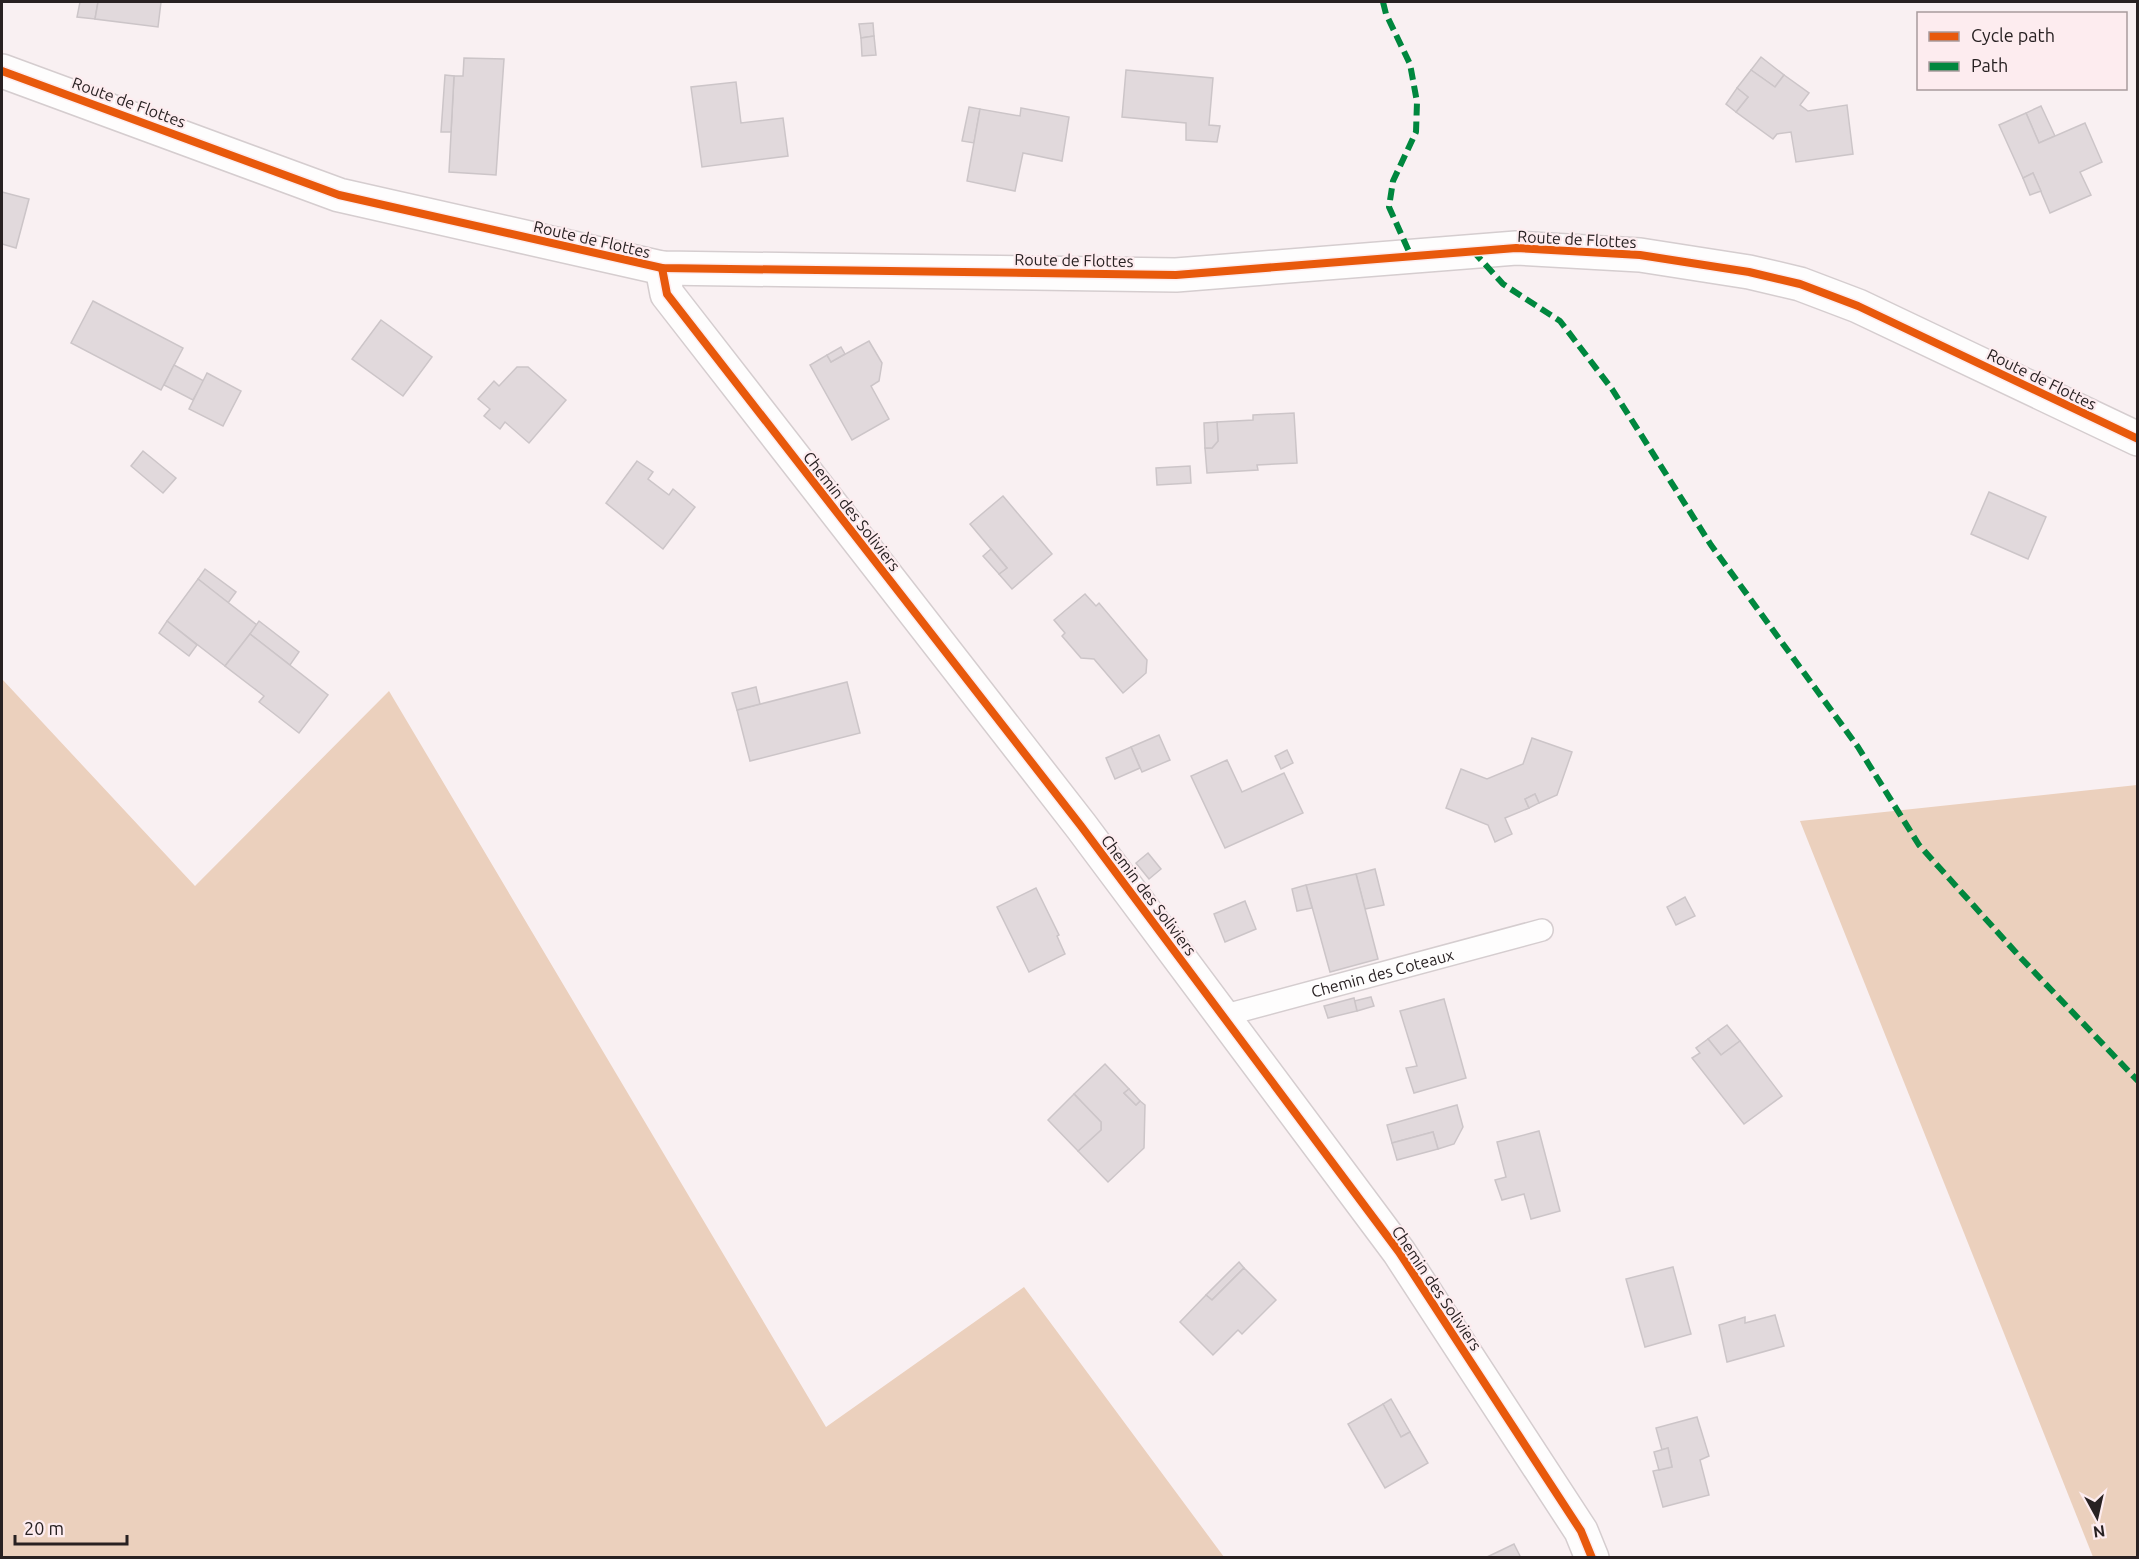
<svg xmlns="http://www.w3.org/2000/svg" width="2139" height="1559" viewBox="0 0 2139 1559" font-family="Ubuntu,sans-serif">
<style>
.green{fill:#ebd0bd}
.building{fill:#e1d9dc;stroke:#ccc5c8;stroke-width:1.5}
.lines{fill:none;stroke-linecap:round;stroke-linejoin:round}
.service-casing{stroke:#d5cdcf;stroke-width:24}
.minor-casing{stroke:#d5cdcf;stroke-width:36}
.service{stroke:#fefdfd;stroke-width:21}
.minor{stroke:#fefdfd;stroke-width:33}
.quiet{stroke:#00873e;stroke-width:6;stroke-dasharray:12 6;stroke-linecap:butt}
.cycleway-casing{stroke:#fdecef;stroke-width:11}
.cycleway{stroke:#e8590c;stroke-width:8}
.labels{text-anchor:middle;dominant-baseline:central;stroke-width:4.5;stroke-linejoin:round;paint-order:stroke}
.street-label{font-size:16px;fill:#282122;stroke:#fdecef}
</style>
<rect width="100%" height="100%" fill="#f9f0f2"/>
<g class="green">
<polygon points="2,679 195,886 389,691 826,1427 1024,1287 1224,1557 2,1557"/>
<polygon points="2137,785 2137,1557 2093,1557 1800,821"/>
</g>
<g class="building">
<polygon points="80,2 98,2 95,19 77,17"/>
<polygon points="98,2 161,2 158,27 95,19"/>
<polygon points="873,23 874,36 861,38 859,24"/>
<polygon points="874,36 876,55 862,56 861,38"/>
<polygon points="1761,57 1784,75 1775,87 1751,70"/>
<polygon points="464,58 504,59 496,175 449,172 454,76 463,76"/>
<polygon points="1126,70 1213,78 1209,125 1220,126 1217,142 1186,140 1186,123 1122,117"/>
<polygon points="1751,70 1775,87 1784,75 1809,93 1800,105 1808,111 1847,105 1853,154 1796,162 1791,132 1777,134 1773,139 1736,112 1748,97 1737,88"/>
<polygon points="445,75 454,76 451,132 441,132"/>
<polygon points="736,82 741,123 783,118 788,156 702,167 691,87"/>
<polygon points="1737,88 1748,97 1736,112 1726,104"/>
<polygon points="2041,106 2055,136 2039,143 2026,113"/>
<polygon points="969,107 980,109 974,143 962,141"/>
<polygon points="1021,108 1069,117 1062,161 1023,153 1015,191 967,181 980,109 1020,116"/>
<polygon points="2026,113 2039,143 2085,123 2102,162 2080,172 2091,195 2050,213 2033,173 2023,178 1999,125"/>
<polygon points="2033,173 2041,191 2030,195 2023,178"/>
<polygon points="2,192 29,199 16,248 2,244"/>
<polygon points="93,301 183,348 161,390 71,343"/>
<polygon points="381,320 432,357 403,396 352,359"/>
<polygon points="869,341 882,363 879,381 871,386 889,419 852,440 810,365 827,355 831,362"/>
<polygon points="841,347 845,354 831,362 827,355"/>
<polygon points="174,365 204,381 193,400 164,385"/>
<polygon points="517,367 528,367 566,400 529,443 505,422 500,429 484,416 490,409 478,399 494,381 499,386"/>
<polygon points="207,373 241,391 223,426 189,409"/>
<polygon points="1294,413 1297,463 1257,465 1258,470 1207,473 1205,448 1212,448 1218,441 1217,422 1253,420 1253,415"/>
<polygon points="1217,422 1218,441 1212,448 1205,448 1204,423"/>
<polygon points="143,451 176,478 163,493 131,466"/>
<polygon points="637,461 653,472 648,479 669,495 673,489 695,507 663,549 606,503"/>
<polygon points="1190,466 1191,483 1157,485 1156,468"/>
<polygon points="1989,492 2046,517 2028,559 1971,534"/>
<polygon points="1003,496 1052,554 1012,589 999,574 1007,568 970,524"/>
<polygon points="991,549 1007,568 999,574 983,556"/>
<polygon points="205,569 236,592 228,603 198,579"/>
<polygon points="198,579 257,625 225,666 167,621"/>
<polygon points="1085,594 1096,606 1099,603 1147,660 1146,673 1123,693 1094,659 1081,658 1062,636 1065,633 1054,620"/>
<polygon points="167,621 197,645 189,656 159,633"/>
<polygon points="259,621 299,652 290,665 250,634"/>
<polygon points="250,634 328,695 299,733 259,702 264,696 225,666"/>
<polygon points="847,682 860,733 750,761 737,710"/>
<polygon points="756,687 760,704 737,710 732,693"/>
<polygon points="1159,735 1170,760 1142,772 1131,747"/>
<polygon points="1532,738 1572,752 1557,795 1539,803 1535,794 1525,799 1529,808 1505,818 1512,834 1495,842 1488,825 1446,808 1461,769 1487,779 1523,764"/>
<polygon points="1131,747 1140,768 1115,779 1106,758"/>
<polygon points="1287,750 1293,763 1281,769 1275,756"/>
<polygon points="1227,760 1242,792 1284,773 1303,813 1225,848 1191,776"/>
<polygon points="1535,794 1539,803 1529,808 1525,799"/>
<polygon points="1148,853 1161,869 1149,879 1136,863"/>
<polygon points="1375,869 1384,905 1365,909 1356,874"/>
<polygon points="1356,874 1378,959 1330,972 1306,885"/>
<polygon points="1306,885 1312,908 1297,911 1292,889"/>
<polygon points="1036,888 1059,935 1057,936 1065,954 1029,972 997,907"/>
<polygon points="1685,897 1695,916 1676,925 1667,907"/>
<polygon points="1245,901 1256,929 1225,942 1214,914"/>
<polygon points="1371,997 1374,1006 1357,1011 1354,1001"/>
<polygon points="1354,998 1357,1011 1328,1018 1324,1006"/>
<polygon points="1444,999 1466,1078 1414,1093 1406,1068 1417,1066 1400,1011"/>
<polygon points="1727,1025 1740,1041 1721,1055 1708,1039"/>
<polygon points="1708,1039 1721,1055 1740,1041 1782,1096 1744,1124 1692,1058 1700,1053 1696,1048"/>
<polygon points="1105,1064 1129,1089 1124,1093 1136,1105 1140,1101 1145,1105 1144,1148 1108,1182 1078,1151 1101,1130 1101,1122 1074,1094"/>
<polygon points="1129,1089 1140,1101 1136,1105 1124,1093"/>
<polygon points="1074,1094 1101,1122 1101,1130 1078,1151 1048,1120"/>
<polygon points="1457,1105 1463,1127 1454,1144 1438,1149 1433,1132 1392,1143 1387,1125"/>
<polygon points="1539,1131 1560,1211 1531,1219 1524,1194 1502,1200 1495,1180 1506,1177 1497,1142"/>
<polygon points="1433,1132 1438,1149 1397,1160 1392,1143"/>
<polygon points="1239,1262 1244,1268 1212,1300 1206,1295"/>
<polygon points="1673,1267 1691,1334 1645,1347 1626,1279"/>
<polygon points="1244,1268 1276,1300 1242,1334 1238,1330 1213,1355 1180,1322 1206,1295 1212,1300"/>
<polygon points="1775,1315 1784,1346 1727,1362 1719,1325 1745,1317 1745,1323"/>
<polygon points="1391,1399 1410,1432 1401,1437 1383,1404"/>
<polygon points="1383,1404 1401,1437 1410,1432 1428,1463 1385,1488 1348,1424"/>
<polygon points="1697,1417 1709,1456 1700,1460 1709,1495 1663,1507 1653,1471 1672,1467 1668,1448 1662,1450 1656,1428"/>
<polygon points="1668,1448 1672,1467 1659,1470 1654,1452"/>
<polygon points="1514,1544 1521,1558 1485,1558"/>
</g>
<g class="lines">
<g class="service-casing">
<g id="service">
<path id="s1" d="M1222 1016 1542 930"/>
</g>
</g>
<g class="minor-casing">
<g id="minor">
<polyline points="2,71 339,195 662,268 1176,275 1516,248 1640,255 1749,272 1800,284 1858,306 2138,439"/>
<polyline points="662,268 667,294 1081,826 1399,1252 1581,1531 1592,1558"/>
</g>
</g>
<use href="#service" class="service"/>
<use href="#minor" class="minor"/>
<g class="quiet">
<polyline points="1383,2 1386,14 1410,64 1417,102 1416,132 1393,181 1389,207 1411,256"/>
<polyline points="1473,251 1503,284 1560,321 1612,389 1711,545 1858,747 1919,845 2020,957 2138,1081"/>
</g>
<g class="cycleway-casing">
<g id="cycleway">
<polyline points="2,71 339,195 662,268 1176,275 1516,248 1640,255 1749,272 1800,284 1858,306 2138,439"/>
<polyline points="662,268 667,294 1081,826 1399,1252 1581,1531 1592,1558"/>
</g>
</g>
<use href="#cycleway" class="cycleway"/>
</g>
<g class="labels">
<g class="street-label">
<text transform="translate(129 102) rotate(20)">Route de Flottes</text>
<text transform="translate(592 239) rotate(13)">Route de Flottes</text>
<text transform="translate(1577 239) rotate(3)">Route de Flottes</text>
<text transform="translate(1074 260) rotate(1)">Route de Flottes</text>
<text transform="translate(2042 379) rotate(26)">Route de Flottes</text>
<text transform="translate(852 511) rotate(52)">Chemin des Soliviers</text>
<text transform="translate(1149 895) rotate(53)">Chemin des Soliviers</text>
<text stroke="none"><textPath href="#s1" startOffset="166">Chemin des Coteaux</textPath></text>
<text transform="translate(1437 1288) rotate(56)">Chemin des Soliviers</text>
</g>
</g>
<rect width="2139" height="1559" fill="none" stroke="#282122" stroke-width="6"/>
<rect x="1917" y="12" width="210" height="78" fill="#fdecef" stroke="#a89b9d" stroke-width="1.5"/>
<rect x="1929" y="32" width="30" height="9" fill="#e8590c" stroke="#a89b9d" stroke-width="1.5"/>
<text x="1971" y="42" font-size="18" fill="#282122">Cycle path</text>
<rect x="1929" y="62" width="30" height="9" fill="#00873e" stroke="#a89b9d" stroke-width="1.5"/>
<text x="1971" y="72" font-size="18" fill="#282122">Path</text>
<g transform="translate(2097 1517) rotate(172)" stroke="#fdecef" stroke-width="4.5" paint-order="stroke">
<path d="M0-4.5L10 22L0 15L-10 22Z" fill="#282122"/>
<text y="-9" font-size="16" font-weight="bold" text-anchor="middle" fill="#282122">N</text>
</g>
<path d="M15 1535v9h112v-9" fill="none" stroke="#282122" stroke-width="3"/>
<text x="24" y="1535" font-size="18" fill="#282122" stroke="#fdecef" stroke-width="4.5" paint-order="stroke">20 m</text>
</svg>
